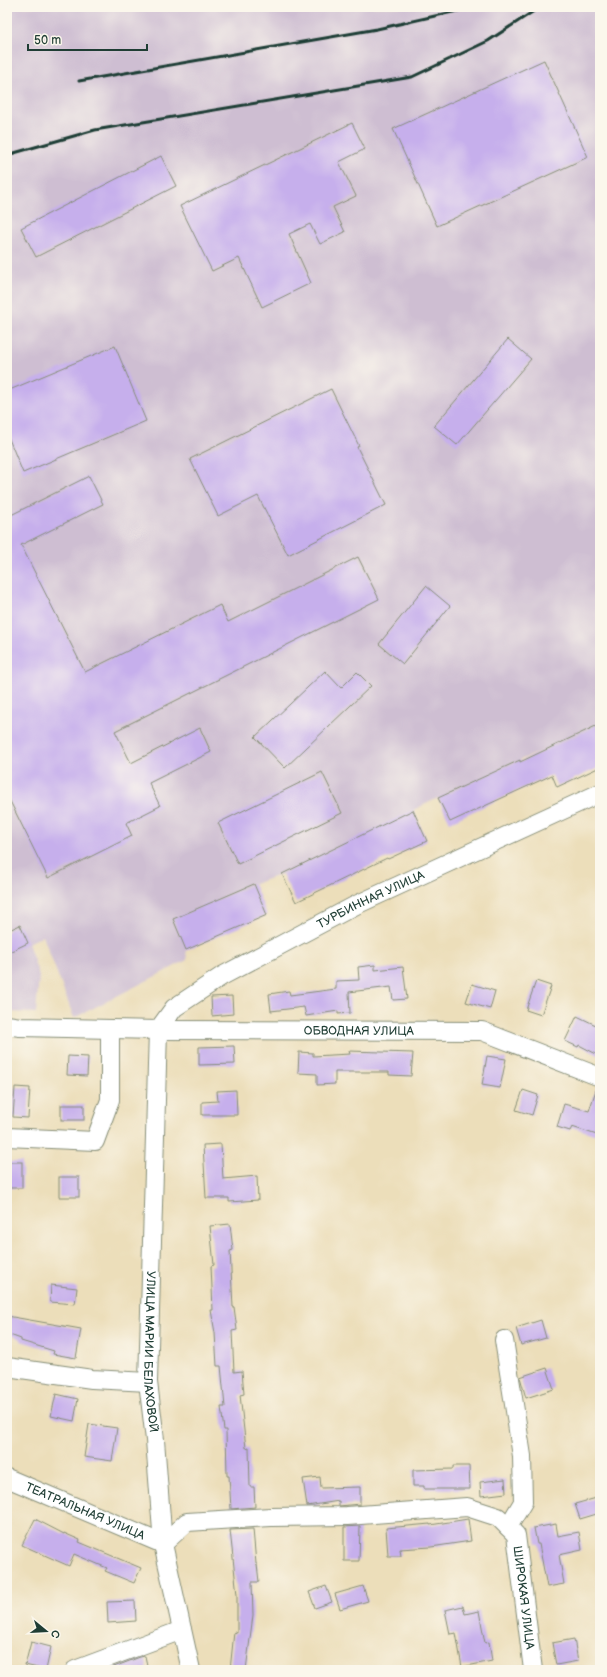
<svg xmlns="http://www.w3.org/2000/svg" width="607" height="1677" viewBox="0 0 607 1677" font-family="'Balsamiq Sans',sans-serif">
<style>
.industrial{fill:#cebed2}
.building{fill:#c6afec}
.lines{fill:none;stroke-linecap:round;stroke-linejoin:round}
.minor-casing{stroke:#868e77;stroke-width:20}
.minor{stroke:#fff;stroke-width:18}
.rail{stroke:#1f3d34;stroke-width:3}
.labels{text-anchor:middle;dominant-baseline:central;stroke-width:3.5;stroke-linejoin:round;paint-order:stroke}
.street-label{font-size:12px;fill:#1f3d34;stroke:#fbf7ec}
</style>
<rect width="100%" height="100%" fill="#fbf7ec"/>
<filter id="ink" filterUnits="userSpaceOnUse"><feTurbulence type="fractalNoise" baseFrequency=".025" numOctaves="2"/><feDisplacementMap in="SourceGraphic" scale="8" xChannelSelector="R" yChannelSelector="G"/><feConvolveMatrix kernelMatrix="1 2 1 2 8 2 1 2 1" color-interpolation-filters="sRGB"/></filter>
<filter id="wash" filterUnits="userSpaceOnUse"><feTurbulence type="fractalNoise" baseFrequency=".012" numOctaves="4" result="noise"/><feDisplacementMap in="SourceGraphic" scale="16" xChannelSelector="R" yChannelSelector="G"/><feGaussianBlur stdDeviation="0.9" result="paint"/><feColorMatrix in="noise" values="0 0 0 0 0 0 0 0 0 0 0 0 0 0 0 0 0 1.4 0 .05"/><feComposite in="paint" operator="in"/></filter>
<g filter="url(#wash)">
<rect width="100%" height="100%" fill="#ecdeba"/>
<polygon class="industrial" points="7,7 600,7 600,727 520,760 438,798 282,874 254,884 173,919 186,950 187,960 74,1018 43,936 28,943 39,976 36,1013 7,1012"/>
<g id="blocks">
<g class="building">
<polygon points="544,60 588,157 437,226 393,129"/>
<polygon points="352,123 365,149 339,162 356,196 333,207 345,232 320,244 310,224 289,234 311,283 262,307 239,258 212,271 180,206"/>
<polygon points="161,156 176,186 36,257 21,228"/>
<polygon points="508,339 531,359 457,445 434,426"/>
<polygon points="115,346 146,421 23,473 7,434 7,391"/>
<polygon points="331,389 359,446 357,447 386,505 288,555 258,496 218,516 190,459"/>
<polygon points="89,476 103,504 21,545 85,672 220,605 228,622 358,557 379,599 115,731 131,763 200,728 211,752 149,783 160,806 126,823 132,836 48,878 7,795 7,517"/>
<polygon points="426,586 450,606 403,664 379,644"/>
<polygon points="325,671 341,688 357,672 371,686 285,768 255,737"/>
<polygon points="600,724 600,767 557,787 552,775 450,822 438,798 520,760 520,762"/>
<polygon points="322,772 342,813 238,864 218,823"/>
<polygon points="413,810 427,841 388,859 387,858 296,902 282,874"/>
<polygon points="254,884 267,915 186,950 173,919"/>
<polygon points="20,925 28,943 7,953 7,931"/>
<polygon points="375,965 375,970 403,967 407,999 393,1000 391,987 349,992 350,1013 338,1014 338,1011 306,1016 304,1007 271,1011 269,994 289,991 290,995 336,989 336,981 359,980 358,967"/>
<polygon points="536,981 551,986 541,1015 526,1010"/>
<polygon points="472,984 495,991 490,1009 466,1002"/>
<polygon points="232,996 233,1014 212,1016 211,997"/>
<polygon points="577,1016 600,1027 600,1056 579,1045 578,1047 565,1041"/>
<polygon points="234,1046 235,1064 199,1065 199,1047"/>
<polygon points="349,1051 413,1053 411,1076 389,1075 389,1072 335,1072 335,1084 317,1085 317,1074 298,1073 299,1052 313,1053 313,1056 350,1054"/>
<polygon points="68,1056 88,1057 87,1076 67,1075"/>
<polygon points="487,1056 506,1059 500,1088 482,1085"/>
<polygon points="15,1087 30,1088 28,1118 13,1117"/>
<polygon points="597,1087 600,1087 600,1136 572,1127 570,1131 557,1127 564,1104 589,1111"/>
<polygon points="236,1090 237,1115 202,1115 202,1102 218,1101 217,1091"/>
<polygon points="523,1090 538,1095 532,1115 516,1110"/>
<rect x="61" y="1105" width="23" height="15"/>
<polygon points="221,1144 223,1179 257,1176 258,1200 229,1202 229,1198 206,1198 203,1145"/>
<rect x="7" y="1162" width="15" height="26"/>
<rect x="59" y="1177" width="20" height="20"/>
<polygon points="230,1224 233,1250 230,1251 233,1307 234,1307 237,1330 232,1331 234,1372 242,1371 244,1394 240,1395 246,1448 249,1447 250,1487 254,1487 255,1507 231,1509 229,1476 227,1476 226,1430 224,1430 221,1407 225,1407 221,1366 217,1366 215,1333 211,1310 213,1310 211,1266 214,1265 210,1226"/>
<polygon points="51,1285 77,1288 75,1304 50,1302"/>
<polygon points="7,1316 81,1329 76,1358 53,1354 54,1351 21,1341 21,1339 7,1334"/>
<polygon points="541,1320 546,1338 521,1345 516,1328"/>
<polygon points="547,1368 554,1389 526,1398 520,1377"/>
<polygon points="56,1394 78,1399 74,1421 51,1416"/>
<polygon points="89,1424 117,1428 112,1461 84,1457"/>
<polygon points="453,1466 469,1466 470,1489 424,1489 424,1486 413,1486 413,1470 453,1469"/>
<polygon points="320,1477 321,1488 360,1487 360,1504 339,1506 339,1501 307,1506 303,1479"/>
<polygon points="505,1479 506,1493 481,1496 480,1482"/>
<polygon points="600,1497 600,1513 580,1519 575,1504"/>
<polygon points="35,1519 64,1534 64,1533 80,1540 79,1542 141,1568 134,1583 105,1571 107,1568 74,1554 69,1566 22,1545"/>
<polygon points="468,1519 471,1541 431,1547 400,1549 401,1556 388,1556 386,1528 430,1524 430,1525"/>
<polygon points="556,1524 558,1536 579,1532 582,1550 559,1555 564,1584 547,1587 539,1544 537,1544 534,1528"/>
<polygon points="360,1526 359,1561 344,1561 344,1527"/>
<polygon points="253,1529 256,1564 257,1564 259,1582 252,1582 253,1615 246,1670 230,1670 234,1632 237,1633 237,1595 230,1530"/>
<polygon points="326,1586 332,1602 315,1608 309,1592"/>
<polygon points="363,1586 368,1601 340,1609 335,1594"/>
<polygon points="135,1601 136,1621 108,1623 107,1602"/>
<polygon points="463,1606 465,1614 479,1611 485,1643 489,1642 492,1661 462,1667 456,1633 450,1634 445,1610"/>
<polygon points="574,1639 578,1661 556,1665 552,1643"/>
<polygon points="31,1642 51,1647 46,1670 25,1665"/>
<polygon points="145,1656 148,1670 106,1670 140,1657"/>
</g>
</g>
</g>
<g filter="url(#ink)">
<use href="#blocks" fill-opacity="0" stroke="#868e77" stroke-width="1"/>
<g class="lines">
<g class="minor-casing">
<g id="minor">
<path id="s1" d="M7 1025 20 1027 158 1030 482 1031 600 1077"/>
<path id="s2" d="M158 1030 148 1382 155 1440 163 1544 191 1670"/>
<path id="s3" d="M158 1030 174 1008 222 976 356 905 600 793"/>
<polyline points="7,1137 95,1141 110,1100 110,1029"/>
<polyline points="504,1340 522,1456 523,1502 508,1527"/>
<polyline points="7,1367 92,1379 148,1382"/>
<path id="s4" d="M7 1478 163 1544"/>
<path id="s5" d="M163 1544 187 1522 271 1517 347 1516 467 1507 498 1517 516 1535 533 1670"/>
<polyline points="75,1670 182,1630"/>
</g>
</g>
<use href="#minor" class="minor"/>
<g class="rail">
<polyline points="79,81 377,29 475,7"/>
<polyline points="7,155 95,130 412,77 488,41 540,7"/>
</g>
</g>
</g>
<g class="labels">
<g class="street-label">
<text stroke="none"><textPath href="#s3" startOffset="252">ТУРБИННАЯ УЛИЦА</textPath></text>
<text stroke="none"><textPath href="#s1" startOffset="352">ОБВОДНАЯ УЛИЦА</textPath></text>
<text stroke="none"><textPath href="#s2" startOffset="322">УЛИЦА МАРИИ БЕЛАХОВОЙ</textPath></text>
<text stroke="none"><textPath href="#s4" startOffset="85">ТЕАТРАЛЬНАЯ УЛИЦА</textPath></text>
<text stroke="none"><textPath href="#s5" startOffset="434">ШИРОКАЯ УЛИЦА</textPath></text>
</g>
</g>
<rect width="607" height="1677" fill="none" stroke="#fbf7ec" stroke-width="24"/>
<g transform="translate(46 1631) rotate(108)" stroke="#fbf7ec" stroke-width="3" paint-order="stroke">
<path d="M0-3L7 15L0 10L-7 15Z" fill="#1f3d34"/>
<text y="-6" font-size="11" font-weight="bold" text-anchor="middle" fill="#1f3d34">С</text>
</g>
<path d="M28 44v6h119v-6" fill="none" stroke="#1f3d34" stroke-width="2"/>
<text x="34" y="44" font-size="12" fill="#1f3d34" stroke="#fbf7ec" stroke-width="3" paint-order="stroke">50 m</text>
</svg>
